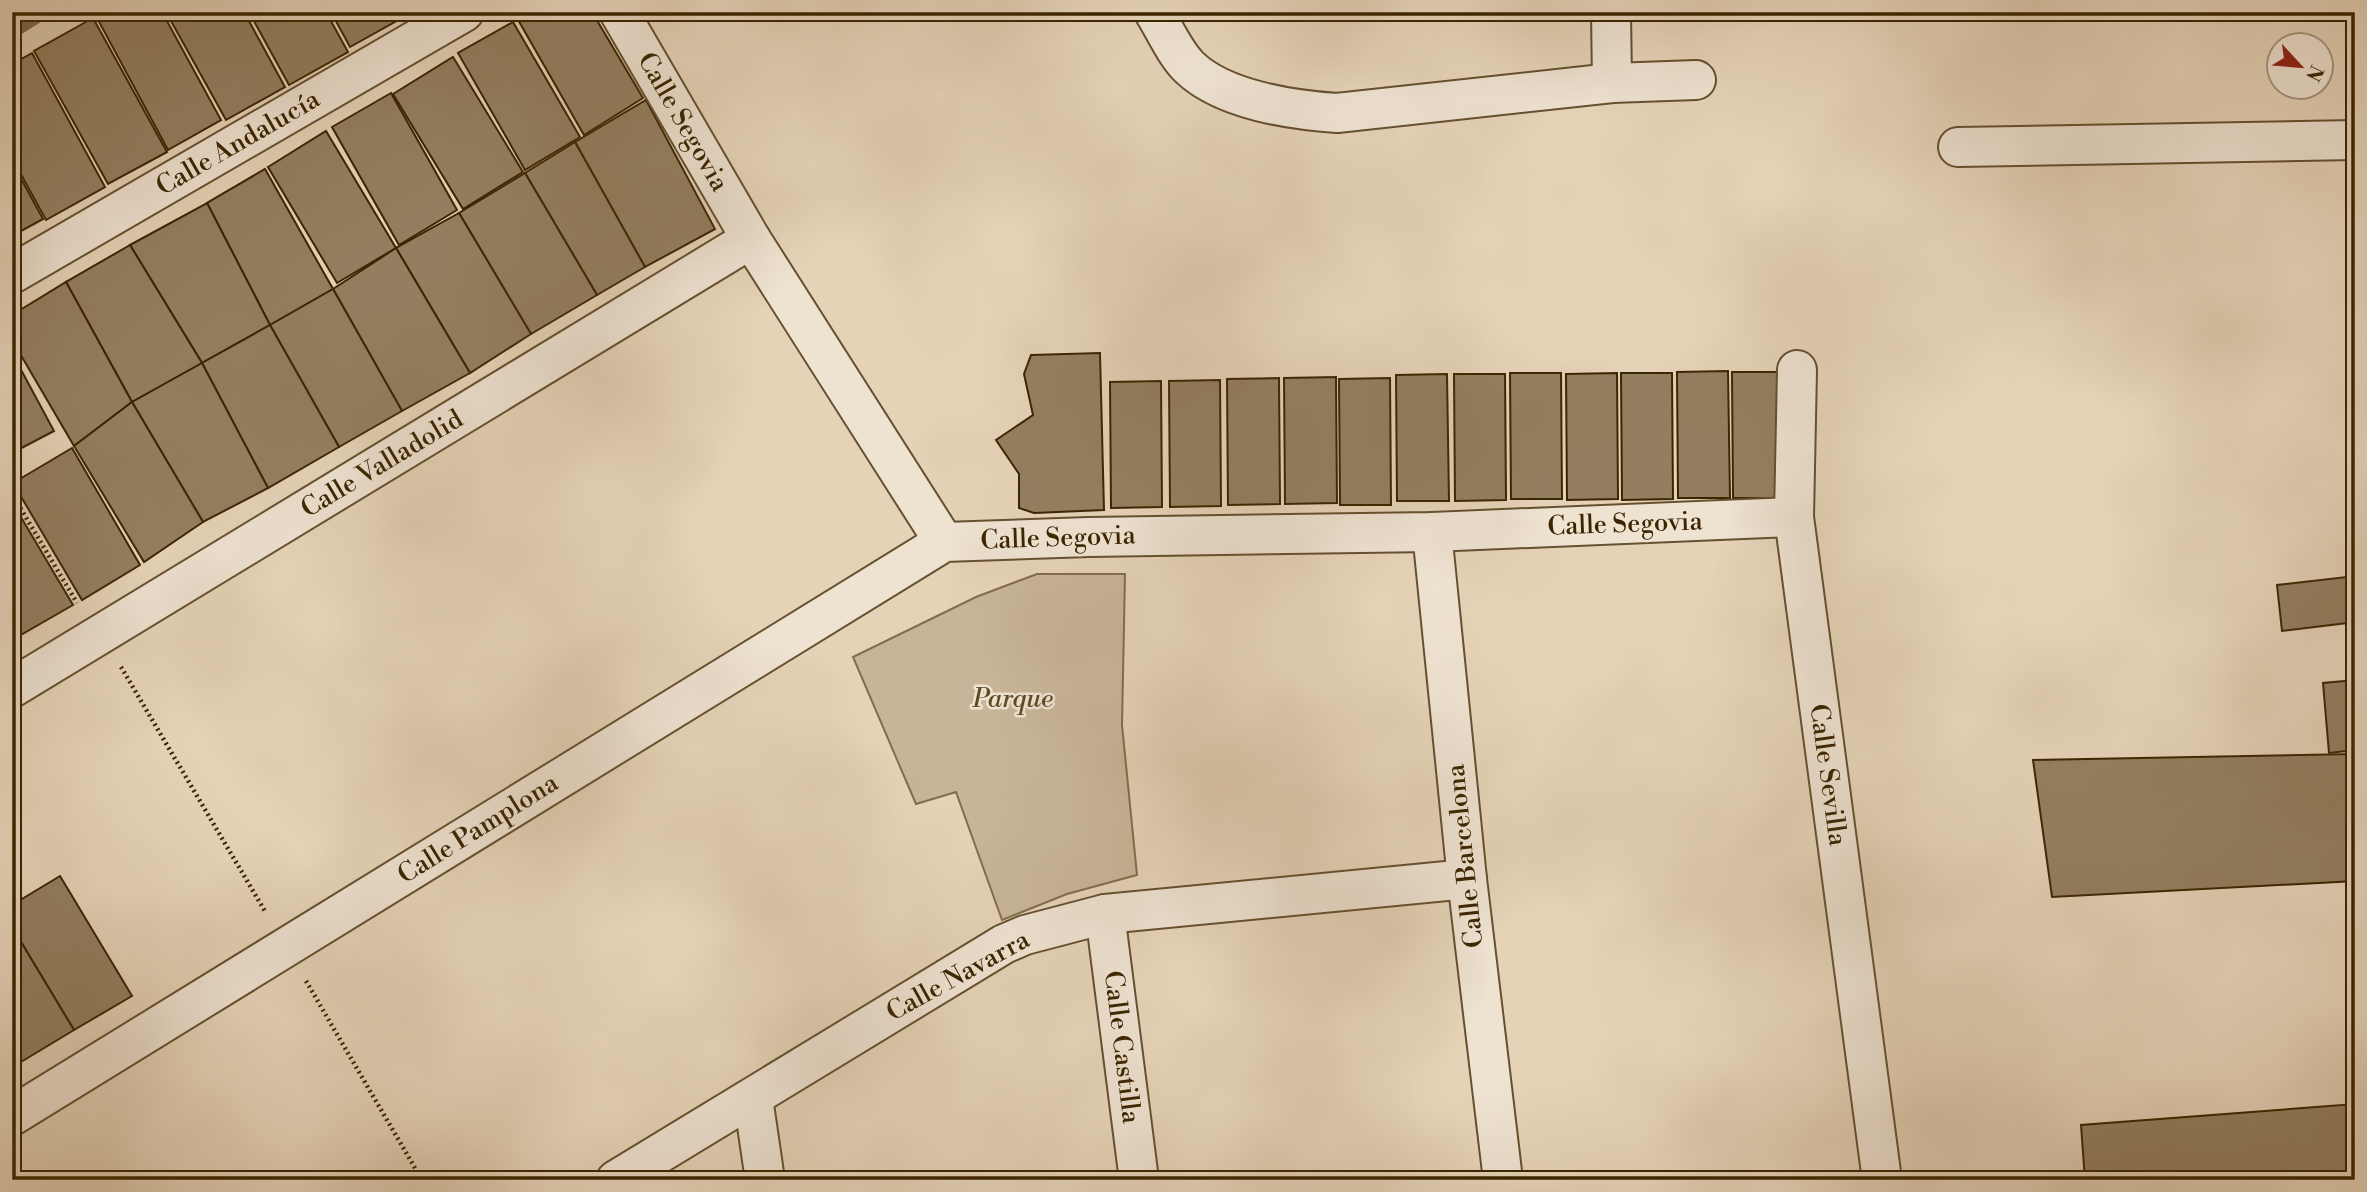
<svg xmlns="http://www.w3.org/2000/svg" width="2367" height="1192" viewBox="0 0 2367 1192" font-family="'Libre Bodoni',serif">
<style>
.green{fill:#c8b599;stroke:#826d4d;stroke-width:2}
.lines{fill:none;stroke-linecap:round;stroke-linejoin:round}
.stream{stroke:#7e6a4a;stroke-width:12}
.building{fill:#937f60;stroke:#3b2501;stroke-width:2}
.minor-casing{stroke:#66502f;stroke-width:42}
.path{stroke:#3b2501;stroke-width:4.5;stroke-dasharray:2 3.5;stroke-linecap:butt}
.minor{stroke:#eee2d1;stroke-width:38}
.labels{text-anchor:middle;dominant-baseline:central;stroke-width:5;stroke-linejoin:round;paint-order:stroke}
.street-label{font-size:26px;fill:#3b2501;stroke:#eee2d1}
.park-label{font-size:26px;font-style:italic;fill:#5e4927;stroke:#eee2d1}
</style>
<rect width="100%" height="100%" fill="#e5d3b8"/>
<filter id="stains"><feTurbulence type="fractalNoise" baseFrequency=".00286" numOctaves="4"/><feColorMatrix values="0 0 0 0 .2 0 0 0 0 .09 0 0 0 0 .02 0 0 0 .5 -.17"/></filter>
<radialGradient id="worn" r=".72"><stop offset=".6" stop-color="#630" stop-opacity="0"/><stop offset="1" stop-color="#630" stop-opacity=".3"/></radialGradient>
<polygon class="green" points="1037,574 1125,574 1122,725 1137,875 1067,894 1002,920 956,792 916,804 853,657 976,597"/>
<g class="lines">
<polyline class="stream" points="12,33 46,12"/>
</g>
<g class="building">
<polygon points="102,12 162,12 221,120 168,150 96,16"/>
<polygon points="166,12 244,12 285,87 226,120"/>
<polygon points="249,12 326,12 348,52 289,85"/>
<polygon points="331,12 408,12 409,14 350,47"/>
<polygon points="526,12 592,12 643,98 584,135 517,18"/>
<polygon points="93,18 167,152 108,184 34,51"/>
<polygon points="513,22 580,137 525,170 458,53"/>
<polygon points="32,53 105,187 46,220 12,158 12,64"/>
<polygon points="453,57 523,172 463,209 393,94"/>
<polygon points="391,93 457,210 399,245 332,127"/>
<polygon points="646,100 715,229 645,267 575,142"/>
<polygon points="326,131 396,248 337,283 268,167"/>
<polygon points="575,142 645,267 597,295 525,173"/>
<polygon points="12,162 43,219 12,236"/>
<polygon points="265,169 333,289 270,325 207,203"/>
<polygon points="525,173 597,295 531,334 459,213"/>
<polygon points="207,203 270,325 202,363 130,245"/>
<polygon points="459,213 531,334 470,373 396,248"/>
<polygon points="130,245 202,363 132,402 66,282"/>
<polygon points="396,248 470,373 402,411 333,289"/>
<polygon points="66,282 132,402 74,446 12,340 12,315"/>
<polygon points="333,289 402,411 339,447 270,325"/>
<polygon points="270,325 339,447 268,488 202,363"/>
<polygon points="12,353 54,431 12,453"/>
<polygon points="1100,353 1104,510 1034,513 1019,508 1019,474 996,440 1033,415 1024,374 1031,355"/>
<polygon points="202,363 268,488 203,522 132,402"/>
<polygon points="1728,371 1730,498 1678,498 1677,372"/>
<polygon points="1732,372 1784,372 1785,498 1733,498"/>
<polygon points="1510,373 1561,373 1562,499 1511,499"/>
<polygon points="1617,373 1618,499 1567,500 1566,374"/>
<polygon points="1621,373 1672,373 1673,499 1622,500"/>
<polygon points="1447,374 1449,501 1397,501 1396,375"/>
<polygon points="1454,374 1505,374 1506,500 1455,501"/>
<polygon points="1336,377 1337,503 1285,504 1284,378"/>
<polygon points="1279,378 1280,504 1228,505 1227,379"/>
<polygon points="1390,378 1391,505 1340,505 1339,379"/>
<polygon points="1220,380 1221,506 1170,507 1169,381"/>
<polygon points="1161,381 1162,507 1111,508 1110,382"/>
<polygon points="132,402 203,522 144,562 74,446"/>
<polygon points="72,448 140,565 82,600 13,483"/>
<polygon points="12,502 73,605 12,640"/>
<polygon points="2355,576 2355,622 2282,631 2277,585"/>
<polygon points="2355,680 2355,750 2329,753 2323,683"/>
<polygon points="2355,754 2355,881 2052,897 2033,760"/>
<polygon points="60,876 132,996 74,1030 12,927 12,905"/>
<polygon points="12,927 74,1030 16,1065 12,1059"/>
<polygon points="2355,1104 2355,1180 2085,1180 2081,1125"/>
</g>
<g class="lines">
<g class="minor-casing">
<g id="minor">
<polyline points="619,12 751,239 944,542"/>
<path d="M1154 12C1165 30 1175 53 1189 67 1223 100 1292 110 1337 113L1612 83 1696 80"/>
<polyline points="1611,12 1612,83"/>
<polyline points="1958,147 2355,140"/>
<polyline points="12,274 464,12"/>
<polyline points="1797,370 1794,517 1882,1180"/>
<polyline points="1432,532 1467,879 1503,1180"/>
<polyline points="12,688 751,239"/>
<polyline points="1105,914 1139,1180"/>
<polyline points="753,1098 765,1180"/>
<polyline points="12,1116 944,542 1089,537 1432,532 1794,517"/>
<polyline points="616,1180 1004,944 1025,935 1105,914 1467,879"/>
</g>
</g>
<g class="path">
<polyline points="12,494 77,603"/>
<polyline points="121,667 266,913"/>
<polyline points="306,981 422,1180"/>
</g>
<use href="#minor" class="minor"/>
</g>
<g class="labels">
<g class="street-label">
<text transform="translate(683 122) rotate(60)">Calle Segovia</text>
<text transform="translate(238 143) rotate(-30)">Calle Andalucía</text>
<text transform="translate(382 464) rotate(-31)">Calle Valladolid</text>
<text transform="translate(1625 524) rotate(-2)">Calle Segovia</text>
<text transform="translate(1058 538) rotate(-2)">Calle Segovia</text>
<text transform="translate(1828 775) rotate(82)">Calle Sevilla</text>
<text transform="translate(478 829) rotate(-32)">Calle Pamplona</text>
<text transform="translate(1465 856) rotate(-96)">Calle Barcelona</text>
<text transform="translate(958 976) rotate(-29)">Calle Navarra</text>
<text transform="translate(1122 1047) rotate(83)">Calle Castilla</text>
</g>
<g class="park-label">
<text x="1013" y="699">Parque</text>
</g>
</g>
<rect width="2367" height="1192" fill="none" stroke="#e5d3b8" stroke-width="42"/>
<rect x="14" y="14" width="2339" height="1164" fill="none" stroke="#3b2501" stroke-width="3.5"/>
<rect x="21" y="21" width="2325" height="1150" fill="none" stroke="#3b2501" stroke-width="2"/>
<g transform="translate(2300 66) rotate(116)"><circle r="33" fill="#eee2d1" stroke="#a6967e" stroke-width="2"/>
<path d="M0-5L12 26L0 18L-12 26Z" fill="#8f2418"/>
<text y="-10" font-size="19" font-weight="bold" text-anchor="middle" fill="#3b2501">N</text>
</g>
<rect width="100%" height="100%" filter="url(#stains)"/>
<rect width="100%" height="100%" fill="url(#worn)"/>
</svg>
